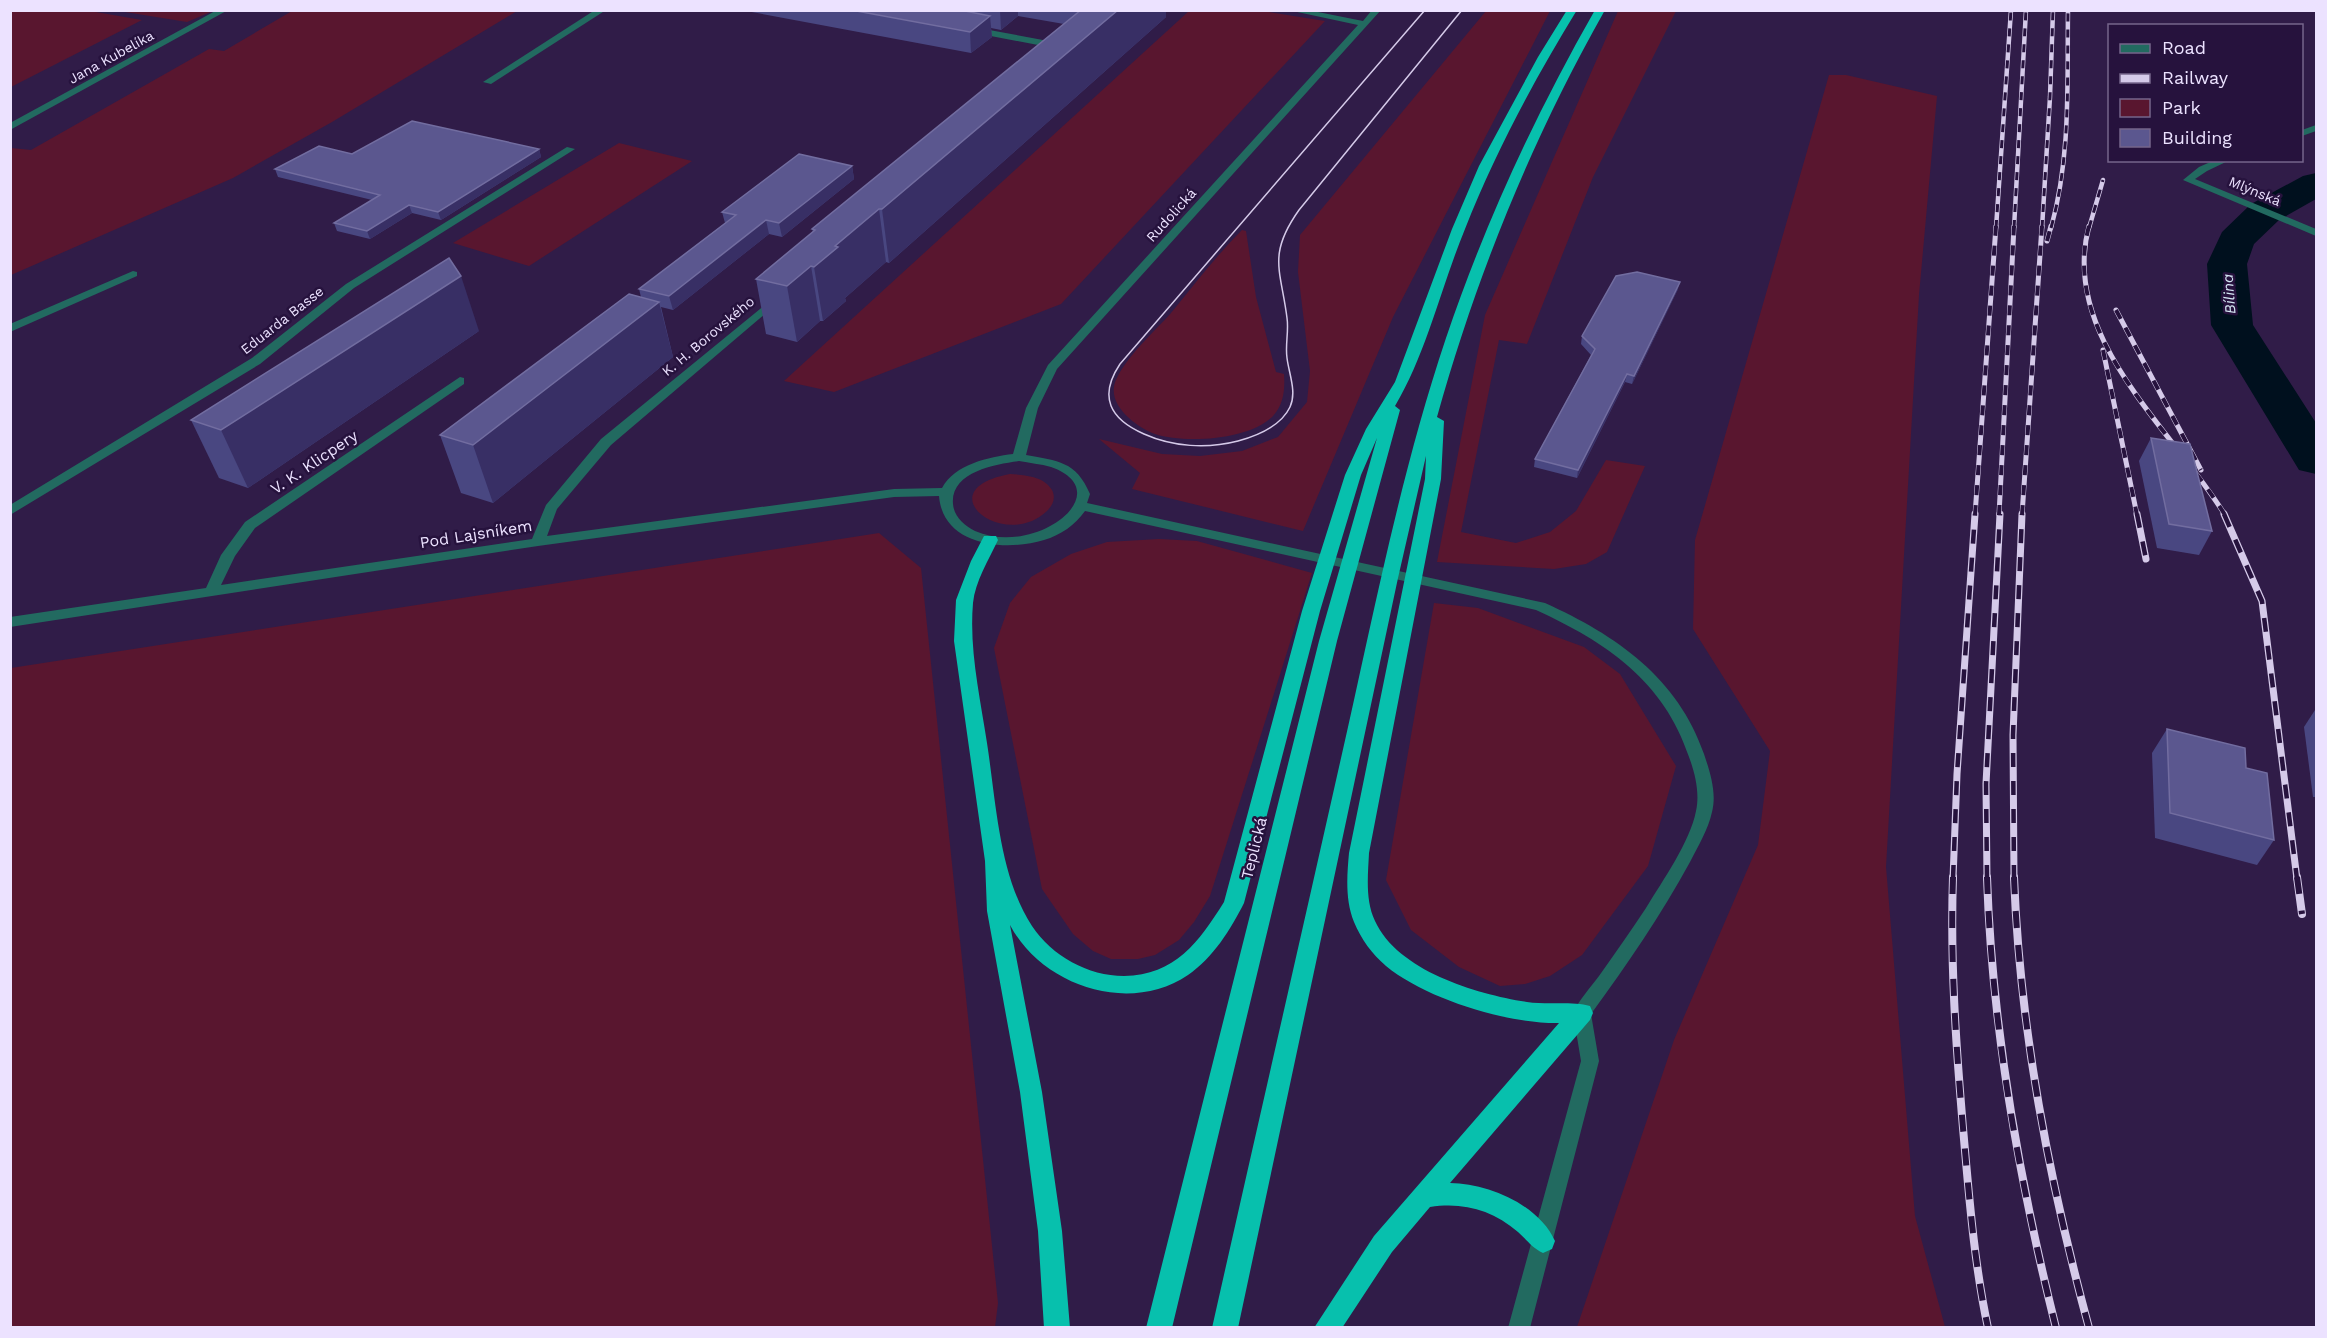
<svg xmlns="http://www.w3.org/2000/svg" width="2327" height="1338" viewBox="0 0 2327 1338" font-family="'Work Sans',sans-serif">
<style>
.green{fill:#59162f}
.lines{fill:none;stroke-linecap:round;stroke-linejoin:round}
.river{fill:#00101e;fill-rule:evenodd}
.minor{fill:#226a60;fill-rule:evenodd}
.highway{fill:#07c0ad;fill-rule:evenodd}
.tram{stroke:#d5cae9;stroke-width:1.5}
.rail-far3-casing{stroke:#d5cae9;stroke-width:4.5}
.rail-far2-casing{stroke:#d5cae9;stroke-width:5}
.rail-far1-casing{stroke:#d5cae9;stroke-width:7}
.rail-casing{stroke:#d5cae9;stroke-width:8}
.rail-far3{stroke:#26123d;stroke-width:3;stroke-dasharray:8;stroke-linecap:butt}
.rail-far2{stroke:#26123d;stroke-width:4;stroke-dasharray:10;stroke-linecap:butt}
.rail-far1{stroke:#26123d;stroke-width:4.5;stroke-dasharray:14;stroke-linecap:butt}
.rail{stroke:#26123d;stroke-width:6;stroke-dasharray:17;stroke-linecap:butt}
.wall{fill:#494781}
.shaded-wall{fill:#382f65}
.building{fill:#5b578f;stroke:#726da0;stroke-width:1.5}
.labels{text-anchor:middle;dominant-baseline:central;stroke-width:5;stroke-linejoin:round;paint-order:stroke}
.far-street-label{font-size:14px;fill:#ece2ff;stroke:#26123d}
.far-water-label{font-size:15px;font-style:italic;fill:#d5e7f4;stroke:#26123d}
.street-label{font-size:16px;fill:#ece2ff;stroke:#26123d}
</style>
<rect width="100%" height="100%" fill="#301c48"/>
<g class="green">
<polygon points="11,10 90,11 142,20 11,87"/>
<polygon points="119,11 213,10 213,11 187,22"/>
<polygon points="292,11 517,11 332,122 233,178 11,275 11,148 31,150 209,49 224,51"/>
<polygon points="1189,11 1263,11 1325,21 1061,304 834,392 784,381"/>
<polygon points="1486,11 1550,11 1393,317 1303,531 1132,489 1140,473 1099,439 1162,454 1200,456 1242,451 1278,437 1307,402 1310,371 1298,272 1300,235"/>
<polygon points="1618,11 1676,11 1593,177 1527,344 1499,340 1461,532 1516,543 1550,532 1576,511 1606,460 1645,466 1607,552 1586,564 1554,569 1437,562 1485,315"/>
<polygon points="1829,75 1846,75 1937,96 1919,295 1886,867 1915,1216 1945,1327 1577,1327 1674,1040 1758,845 1770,751 1693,629 1695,540"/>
<polygon points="619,143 692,161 529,266 453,243"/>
<path d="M1242 230 1246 231 1256 297 1276 372 1284 374C1285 389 1284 404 1273 416 1250 440 1185 444 1155 434 1136 427 1105 404 1116 380 1126 357 1154 332 1171 313 1194 285 1216 256 1242 230Z"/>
<path d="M1010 474C1024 475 1044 476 1052 490 1056 498 1053 505 1047 511 1004 552 925 490 1010 474Z"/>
<polygon points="879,533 921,568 998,1303 995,1327 11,1327 11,668"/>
<polygon points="1159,539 1197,541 1312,573 1210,896 1194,922 1179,940 1155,955 1138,959 1111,959 1093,951 1073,934 1042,889 994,648 1010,603 1031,577 1071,554 1107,542"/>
<polygon points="1434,603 1478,608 1584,647 1620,674 1676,766 1648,866 1582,955 1550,976 1525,984 1500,986 1459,967 1411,930 1386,880"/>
</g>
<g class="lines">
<polygon class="river" points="2316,173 2316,199 2279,220 2254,244 2247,264 2253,325 2316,423 2316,474 2299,470 2211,325 2207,264 2222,232 2251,204 2303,176"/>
<g class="minor">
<polygon points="217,10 228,10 10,130 10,123"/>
<polygon points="595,10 606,10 491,84 483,82"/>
<path d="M1288 10H1308L1363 21 1372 10H1381L1057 369 1038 408 1026 455C1058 461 1076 461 1090 494L1087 503 1545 603C1616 635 1678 678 1704 754 1710 772 1717 793 1712 812 1708 830 1698 846 1690 862 1661 915 1627 965 1591 1014L1599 1061 1530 1328H1508L1581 1061 1573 1013C1579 1000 1590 988 1599 976 1615 953 1631 931 1646 908 1663 880 1690 842 1696 811 1700 793 1695 773 1689 757 1664 681 1606 642 1536 610L1085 511C1075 525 1061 535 1044 540 1005 552 943 546 939 496L894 497 538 546 10 627V617L206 588 221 555 245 522 460 377 464 378V384L255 528 235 556 221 585 532 539 546 505 601 439 776 296 780 297V301L611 445 557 509 547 536 894 489 942 488C955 464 989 457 1013 454L1026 408 1048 365 1358 25ZM1019 461C1029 463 1041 464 1051 467 1121 492 1035 558 975 531 964 525 954 517 953 504 950 472 995 464 1019 461Z"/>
<polygon points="973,27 1059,43 1063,46 1059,49 970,32 970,28"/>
<polygon points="2316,125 2316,131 2302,136 2302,130"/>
<polygon points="567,147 575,149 354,288 260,364 10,515 10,505 252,358 346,284"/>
<polygon points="2215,160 2230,160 2207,171 2195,179 2316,229 2316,236 2183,180 2199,167"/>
<polygon points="133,271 137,272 137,276 10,332 10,324"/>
</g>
<g class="highway">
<path d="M1567 10H1577C1534 80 1495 153 1465 229 1441 287 1427 352 1395 406L1400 410 1337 641 1172 1328H1146L1319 641 1377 438 1361 475 1320 611 1244 903C1231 929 1213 958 1188 975 1129 1015 1042 986 1010 925L1042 1092 1062 1231 1070 1328H1044L1038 1231 1020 1092 987 911 985 861 954 641 956 600 971 561 984 536H996L998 540C989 559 975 582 973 603 969 650 980 696 987 743 996 801 999 876 1032 926 1052 956 1088 976 1124 976 1175 975 1199 942 1224 902L1302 611 1345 475 1366 429 1395 382 1452 229 1479 166 1538 57Z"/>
<path d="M1595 10H1605C1532 139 1477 274 1437 417L1444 421 1441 479 1369 853C1368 875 1365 900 1375 921 1398 971 1476 994 1527 1002 1546 1005 1574 1001 1590 1006L1593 1013 1590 1020 1450 1183C1488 1183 1539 1205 1555 1241L1552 1249 1543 1253C1532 1248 1527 1240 1518 1232 1492 1210 1464 1202 1430 1207L1392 1252 1342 1328H1314L1374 1236 1559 1023C1508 1024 1426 999 1386 966 1372 954 1361 939 1354 922 1345 900 1347 875 1349 853L1425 479 1426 456 1398 578 1238 1328H1212C1254 1141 1297 954 1339 767 1372 623 1399 478 1446 338 1485 223 1535 115 1595 10Z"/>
</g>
<path class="tram" d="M1425 10 1120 364C1098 397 1110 419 1144 434 1173 447 1207 449 1238 441 1256 436 1281 426 1290 407 1297 392 1289 374 1287 358 1285 345 1289 331 1287 318 1281 270 1267 255 1299 210L1462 10"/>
<g class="rail-far3-casing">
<g id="rail-far3">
<polyline points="1996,228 2011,10"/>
<polyline points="2014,228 2026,10"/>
<polyline points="2042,228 2050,97 2053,10"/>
<path d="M2051 228C2071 156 2067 84 2068 10"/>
<polyline points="2089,228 2103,180"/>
</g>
</g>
<g class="rail-far2-casing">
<g id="rail-far2">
<path d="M2089 226C2059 337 2173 430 2225 515"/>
<polyline points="2047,241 2051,226"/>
<polyline points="2116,310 2201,470"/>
<polyline points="2103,350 2137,515"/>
<polyline points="1975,515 1996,226"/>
<polyline points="1999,515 2014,226"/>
<polyline points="2022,515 2042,226"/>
</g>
</g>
<g class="rail-far1-casing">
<g id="rail-far1">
<polyline points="2137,514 2146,559"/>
<polyline points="2224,514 2262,601 2297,879"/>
<polyline points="1953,879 1957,774 1975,514"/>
<polyline points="1987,879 1986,784 2000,514"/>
<polyline points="2014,879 2013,735 2022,514"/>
</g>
</g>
<g class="rail-casing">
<g id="rail">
<path d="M1953 877C1950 961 1956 1045 1963 1128 1969 1195 1974 1263 1988 1328"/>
<path d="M1987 877C1992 1030 2019 1180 2056 1328"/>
<path d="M2014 877C2020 1031 2049 1180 2089 1328"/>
<polyline points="2297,877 2302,914"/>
</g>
</g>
<use href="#rail-far3" class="rail-far3"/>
<use href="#rail-far2" class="rail-far2"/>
<use href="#rail-far1" class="rail-far1"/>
<use href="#rail" class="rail"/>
</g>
<g class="wall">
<polygon points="741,10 1166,10 1166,17 889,263 886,262 845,298 846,301 823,321 820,321 797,342 766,334 756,279 813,232 812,229 1064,24 1018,16 1001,30 991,28 992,37 971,53"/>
<polygon points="539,149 541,157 441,220 412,213 370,239 337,231 334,223 372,200 278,177 275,169 352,154"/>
<polygon points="852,166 854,179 782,237 769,234 673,310 661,307 673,357 493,503 461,493 440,435 641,297 639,289 725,223 722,212"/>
<polygon points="1678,289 1632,384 1625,382 1577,478 1534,467 1535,459 1591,355 1581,344 1582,336"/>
<polygon points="479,331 248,488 219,478 191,420"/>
<polygon points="2151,438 2212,531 2199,555 2157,548 2139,461"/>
<polygon points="2315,710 2316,711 2316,797 2313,797 2304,727"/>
<polygon points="2167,729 2246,768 2274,840 2257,865 2155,838 2152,753"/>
</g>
<g class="shaded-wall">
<polygon points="1000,10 1018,10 1018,16 1001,30"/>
<polygon points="1118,10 1166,10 1166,17 889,263 882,209"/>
<polygon points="990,16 992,37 971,53 970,32"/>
<polygon points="539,149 541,157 441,220 438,212"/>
<polygon points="852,166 854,179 782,237 779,223"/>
<polygon points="409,205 412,213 370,239 367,231"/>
<polygon points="879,209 886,262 845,298 846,301 823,321 814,267 835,246"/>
<polygon points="766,220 769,234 673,310 669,296"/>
<polygon points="811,266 820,321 797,342 787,286"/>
<polygon points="461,276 479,331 248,488 221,430"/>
<polygon points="1680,282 1678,289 1632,384 1634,376"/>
<polygon points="659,302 673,357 493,503 473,445"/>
<polygon points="1627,374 1625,382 1577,478 1578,470"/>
</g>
<g class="building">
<polygon points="851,10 960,10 990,16 970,32"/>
<polygon points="1081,10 1118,10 882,209 879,209 835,246 838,247 814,267 811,266 787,286 756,279 815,230 812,229"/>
<polygon points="412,121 539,149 438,212 409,205 367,231 334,223 380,195 275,169 319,146 352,154"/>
<polygon points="799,154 852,166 779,223 766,220 669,296 639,289 736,215 722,212"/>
<polygon points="449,258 461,276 221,430 191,420"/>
<polygon points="1637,272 1680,282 1634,376 1627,374 1578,470 1535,459 1595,349 1582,336 1616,276"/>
<polygon points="629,294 659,302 473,445 440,435"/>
<polygon points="2151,438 2190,444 2212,531 2169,524"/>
<polygon points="2167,729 2245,748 2246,768 2267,773 2274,840 2170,813"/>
</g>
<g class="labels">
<g class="far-street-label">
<text transform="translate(111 57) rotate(-29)">Jana Kubelíka</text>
<text transform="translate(2255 191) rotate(23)">Mlýnská</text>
<text transform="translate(1171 215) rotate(-48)">Rudolická</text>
<text transform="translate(282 320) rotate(-38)">Eduarda Basse</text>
<text transform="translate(708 336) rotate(-40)">K. H. Borovského</text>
</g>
<g class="far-water-label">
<text transform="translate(2229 294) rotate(-94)">Bílina</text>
</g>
<g class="street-label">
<text transform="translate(314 462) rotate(-34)">V. K. Klicpery</text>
<text transform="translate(476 534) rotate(-9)">Pod Lajsníkem</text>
<text transform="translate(1254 848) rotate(-76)">Teplická</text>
</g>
</g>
<rect width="2327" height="1338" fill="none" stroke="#ece2ff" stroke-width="24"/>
<rect x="2108" y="24" width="195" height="138" fill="#26123d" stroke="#75658b" stroke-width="1.5"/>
<rect x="2120" y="44" width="30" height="9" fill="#226a60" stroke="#75658b" stroke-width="1.5"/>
<text x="2162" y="54" font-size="18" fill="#ece2ff">Road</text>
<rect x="2120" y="74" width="30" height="9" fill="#d5cae9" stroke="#75658b" stroke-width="1.5"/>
<text x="2162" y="84" font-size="18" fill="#ece2ff">Railway</text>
<rect x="2120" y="99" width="30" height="18" fill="#59162f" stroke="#75658b" stroke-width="1.5"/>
<text x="2162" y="114" font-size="18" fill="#ece2ff">Park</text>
<rect x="2120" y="129" width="30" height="18" fill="#5b578f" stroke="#75658b" stroke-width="1.5"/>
<text x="2162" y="144" font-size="18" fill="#ece2ff">Building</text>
</svg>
